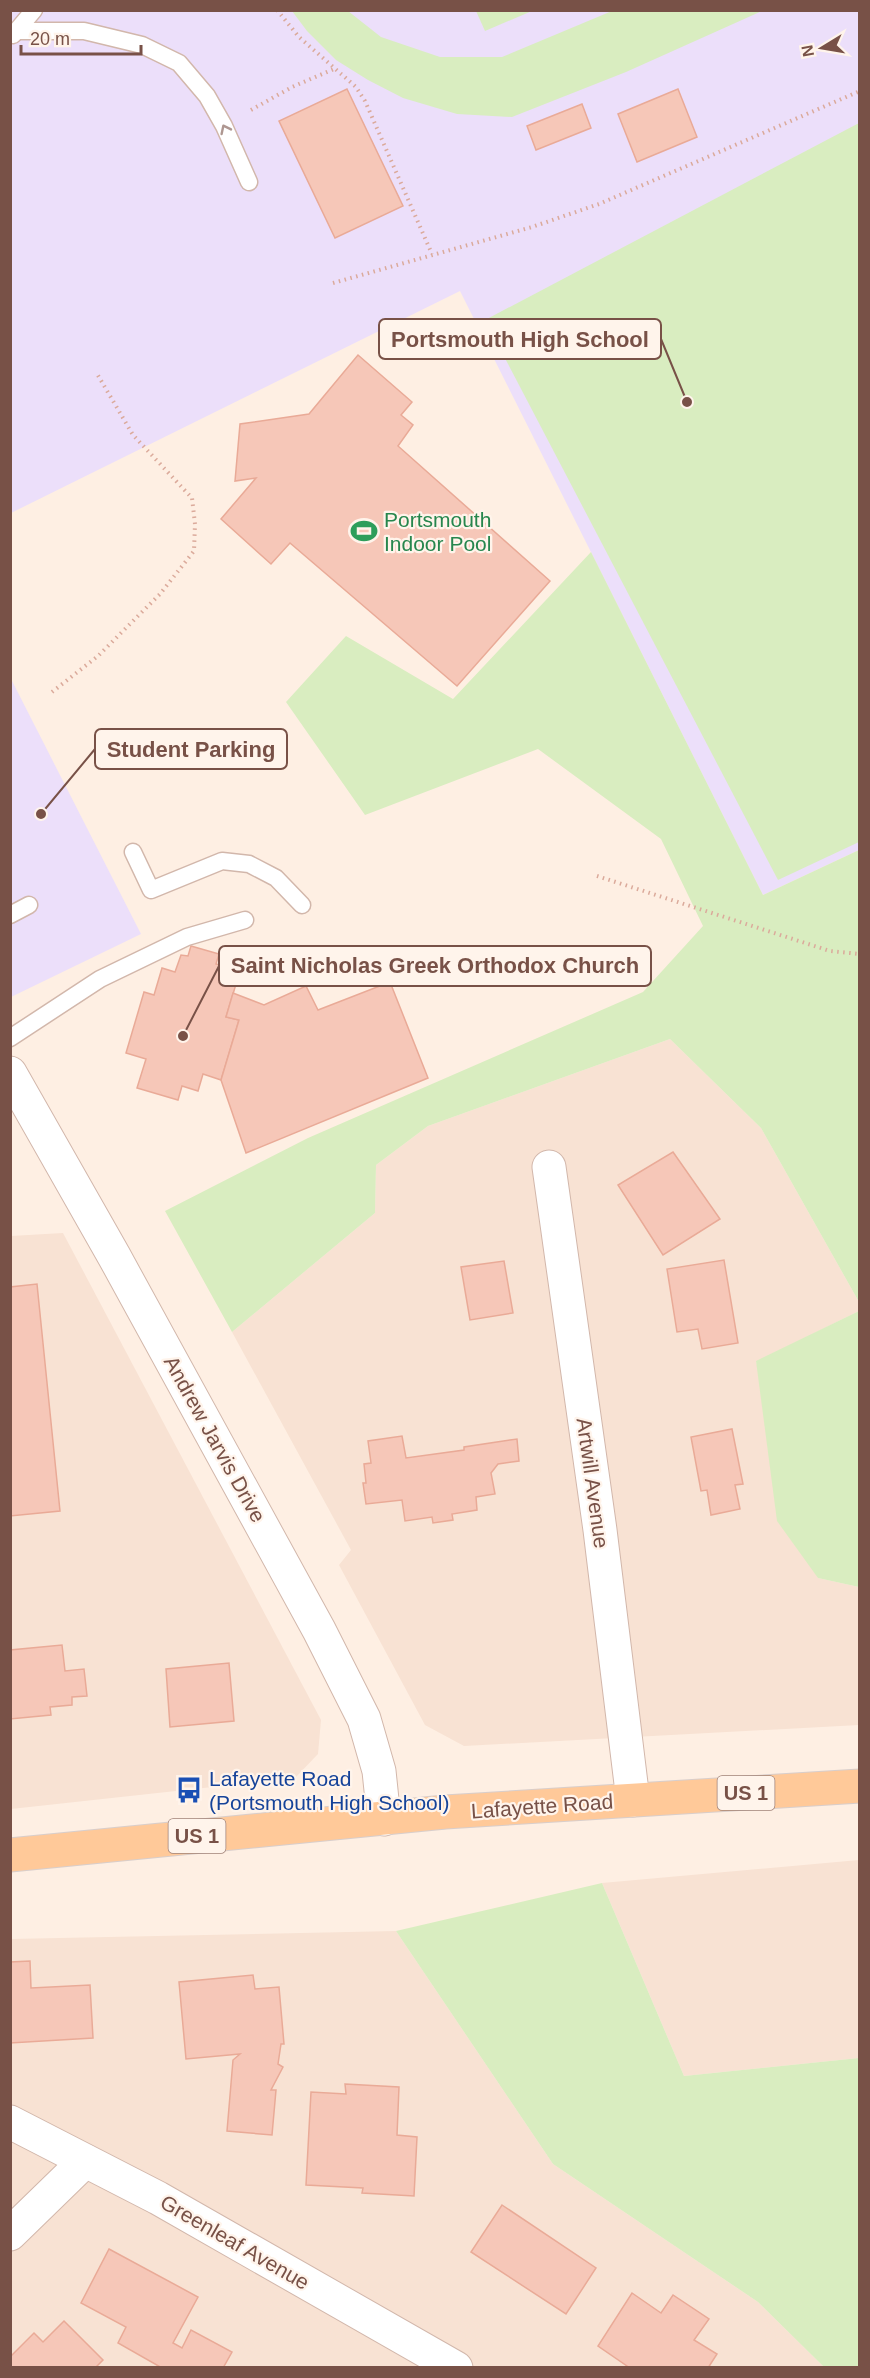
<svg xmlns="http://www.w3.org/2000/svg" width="870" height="2378" viewBox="0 0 870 2378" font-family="Helvetica,sans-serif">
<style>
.residential{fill:#f8e2d3}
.education{fill:#ecdffa}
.green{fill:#d9edc0}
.building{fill:#f6c7b8;stroke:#e9aa97;stroke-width:1.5}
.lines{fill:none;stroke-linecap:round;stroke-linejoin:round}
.service-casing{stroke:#d2b7ab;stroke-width:19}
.minor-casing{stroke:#d2b7ab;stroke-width:35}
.tertiary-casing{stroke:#d2b7ab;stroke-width:35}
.primary-casing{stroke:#d9cecb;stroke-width:35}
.path{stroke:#dbaa9b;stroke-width:4;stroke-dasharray:1.5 4.5;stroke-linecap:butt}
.service{stroke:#fff;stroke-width:16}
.minor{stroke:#fff;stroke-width:33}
.tertiary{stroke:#fff;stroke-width:33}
.primary{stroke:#ffc999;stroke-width:33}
.oneway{stroke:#ae9791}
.labels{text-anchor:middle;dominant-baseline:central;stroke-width:4.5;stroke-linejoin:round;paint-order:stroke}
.shield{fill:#fff4eb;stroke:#a08278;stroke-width:1.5}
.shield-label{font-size:20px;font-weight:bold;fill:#785147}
.leisure-label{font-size:21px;fill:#27864d;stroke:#fff4eb;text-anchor:start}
.street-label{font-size:21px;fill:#785147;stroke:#fff4eb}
.transit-label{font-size:21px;fill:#164399;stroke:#fff4eb;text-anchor:start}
.leader{fill:none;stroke:#785147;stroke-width:2}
.callout-dot{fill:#785147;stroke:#fff4eb;stroke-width:2}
.callout{fill:#fff4eb;stroke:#785147;stroke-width:2}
.callout-label{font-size:22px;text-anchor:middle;font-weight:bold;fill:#785147}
</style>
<rect width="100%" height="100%" fill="#feefe3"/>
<g class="residential">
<polygon points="670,1039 761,1128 859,1302 859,1311 756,1362 818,1578 859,1587 859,1725 464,1746 425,1725 339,1565 351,1550 232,1332 375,1213 376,1165 428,1126"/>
<polygon points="63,1233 321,1720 318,1754 295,1778 11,1809 11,1236"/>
<polygon points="859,1860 859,2058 684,2076 602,1883"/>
<polygon points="396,1931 553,2164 758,2302 824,2367 11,2367 10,1939"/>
</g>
<g class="education">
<polygon points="11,11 859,11 859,850 763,895 460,291 11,513"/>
<polygon points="10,677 141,934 11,997 10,997"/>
</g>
<g class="green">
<polygon points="292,11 348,11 381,37 440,57 502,57 612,11 762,11 626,72 512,117 457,114 403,98 368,80 336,60 307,31"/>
<polygon points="476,11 532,11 485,31"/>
<polygon points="859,123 859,842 778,880 485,320"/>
<polygon points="591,552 763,895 859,850 859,1302 761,1128 670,1039 428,1126 376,1165 375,1213 232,1332 165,1211 308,1138 643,992 703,926 661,839 538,749 365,815 286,702 346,636 453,699"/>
<polygon points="859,1311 859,1587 818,1578 777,1521 756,1361"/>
<polygon points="602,1883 684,2076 859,2058 859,2367 824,2367 758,2302 553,2164 396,1931"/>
</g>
<g class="building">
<polygon points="347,89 403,206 335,238 279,121"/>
<polygon points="678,89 697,137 637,162 618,114"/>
<polygon points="582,104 591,128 536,150 527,126"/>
<polygon points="358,355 412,402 401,415 413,425 398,446 550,581 457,686 290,543 271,564 221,519 256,478 235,481 240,424 309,414"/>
<polygon points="191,946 219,954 216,964 240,971 226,1017 239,1020 221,1080 203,1074 198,1091 182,1086 178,1100 137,1088 146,1059 126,1053 144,992 154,995 162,968 175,972 181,955 188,956"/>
<polygon points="390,982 428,1078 246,1153 221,1080 239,1020 226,1017 233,993 264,1005 306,986 318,1010"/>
<polygon points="673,1152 720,1219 663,1255 618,1185"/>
<polygon points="724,1260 738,1343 702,1349 698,1329 677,1332 667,1269"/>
<polygon points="504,1261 513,1313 470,1320 461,1267"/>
<polygon points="37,1284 60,1511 10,1516 10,1287"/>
<polygon points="732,1429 743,1484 735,1485 740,1509 711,1515 707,1490 701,1491 691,1437"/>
<polygon points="402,1436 406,1458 464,1450 464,1447 517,1439 519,1461 498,1464 491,1473 495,1494 476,1497 477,1510 452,1514 453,1520 433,1523 432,1517 405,1521 402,1500 366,1504 363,1483 366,1483 364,1464 371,1463 368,1441"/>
<polygon points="62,1645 65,1671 84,1669 87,1696 72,1697 72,1705 50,1707 51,1715 10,1719 10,1650"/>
<polygon points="229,1663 234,1721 170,1727 166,1669"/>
<polygon points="30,1961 31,1988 90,1985 93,2038 10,2043 10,1962"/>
<polygon points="253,1975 255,1989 279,1987 284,2044 281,2044 278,2064 283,2067 271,2090 276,2090 272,2135 227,2131 233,2060 240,2054 186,2059 179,1982"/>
<polygon points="345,2084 399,2087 397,2135 417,2137 414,2196 362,2193 363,2188 306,2185 311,2092 346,2094"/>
<polygon points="502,2205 596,2268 566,2314 471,2252"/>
<polygon points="109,2249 198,2297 173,2343 182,2348 191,2330 232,2352 223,2368 162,2368 118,2343 126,2327 81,2303"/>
<polygon points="632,2293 661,2313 673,2295 709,2319 694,2340 717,2354 708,2368 630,2368 598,2346"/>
<polygon points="64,2321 103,2360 95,2368 10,2368 10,2357 34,2333 43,2342"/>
</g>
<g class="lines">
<g class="service-casing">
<g id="service">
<polyline points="17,31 84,31 142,45 179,63 207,96 224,126 249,182"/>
<polyline points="13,35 34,10"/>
<polyline points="133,852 151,890 222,861 249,864 276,878 302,905"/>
<polyline points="10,915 29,905"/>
<polyline points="10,1038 100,979 187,937 245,920"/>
</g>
</g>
<g class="minor-casing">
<g id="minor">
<polyline points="10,1073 114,1256 319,1630 364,1719 379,1771 384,1819"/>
<polyline points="549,1167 600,1530 633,1800"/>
<polyline points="10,2234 85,2161"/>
</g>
</g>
<g class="tertiary-casing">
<polyline id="tertiary" points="10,2122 158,2198 456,2368"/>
</g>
<g class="primary-casing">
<polyline id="primary" points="10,1855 445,1812 860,1786"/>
</g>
<g class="path">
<polyline points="277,10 299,37 356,87 365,101 432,254"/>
<polyline points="251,110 292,87 334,69"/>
<polyline points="333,283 532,227 599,204 860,91"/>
<polyline points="52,692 98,656 160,594 194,551 195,524 192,498 133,435 96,372"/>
<polyline points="597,876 830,951 860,954"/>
</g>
<use href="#service" class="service"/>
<use href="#minor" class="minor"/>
<use href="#tertiary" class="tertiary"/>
<use href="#primary" class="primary"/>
</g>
<defs><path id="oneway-chevron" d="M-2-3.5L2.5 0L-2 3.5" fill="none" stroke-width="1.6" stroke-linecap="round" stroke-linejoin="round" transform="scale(1.5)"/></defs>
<use class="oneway" href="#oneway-chevron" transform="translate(225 129) rotate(-116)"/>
<defs>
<g id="stadium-bare" transform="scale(2.07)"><path d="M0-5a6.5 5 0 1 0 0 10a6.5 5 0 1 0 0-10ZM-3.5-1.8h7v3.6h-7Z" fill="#2e9e5b" stroke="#fff4eb" stroke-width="2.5" paint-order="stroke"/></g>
<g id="bus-bare" transform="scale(2.07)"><path d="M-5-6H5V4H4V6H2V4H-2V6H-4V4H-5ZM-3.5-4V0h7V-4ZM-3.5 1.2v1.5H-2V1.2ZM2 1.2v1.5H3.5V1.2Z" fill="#1a4fb4" stroke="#fff4eb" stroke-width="2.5" paint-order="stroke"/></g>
</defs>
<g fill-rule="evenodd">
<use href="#stadium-bare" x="364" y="531"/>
<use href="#bus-bare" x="189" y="1790"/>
</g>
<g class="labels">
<g class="shield">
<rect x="717.5" y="1776" width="57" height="34" rx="4.5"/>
<rect x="168.5" y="1819" width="57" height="34" rx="4.5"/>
</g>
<g class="shield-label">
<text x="746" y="1793">US 1</text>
<text x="197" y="1836">US 1</text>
</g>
<g class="leisure-label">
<text x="384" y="519">Portsmouth<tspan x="384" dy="24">Indoor Pool</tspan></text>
</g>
<g class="street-label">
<text transform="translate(215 1439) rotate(61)">Andrew Jarvis Drive</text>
<text transform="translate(593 1483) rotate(82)">Artwill Avenue</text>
<text transform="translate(542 1806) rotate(-4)">Lafayette Road</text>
<text transform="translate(235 2242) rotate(30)">Greenleaf Avenue</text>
</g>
<g class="transit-label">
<text x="209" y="1778">Lafayette Road<tspan x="209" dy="24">(Portsmouth High School)</tspan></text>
</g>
</g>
<path class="leader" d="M687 402L661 339M41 814L95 749M183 1036L219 966"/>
<g class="callout-dot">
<circle cx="687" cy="402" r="6"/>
<circle cx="41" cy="814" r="6"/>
<circle cx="183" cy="1036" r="6"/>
</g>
<g class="callout">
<rect x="379" y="319" width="282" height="40" rx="6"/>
<rect x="95" y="729" width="192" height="40" rx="6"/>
<rect x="219" y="946" width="432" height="40" rx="6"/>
</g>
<g class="callout-label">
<text x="520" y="347">Portsmouth High School</text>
<text x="191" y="757">Student Parking</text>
<text x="435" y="973">Saint Nicholas Greek Orthodox Church</text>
</g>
<rect width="870" height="2378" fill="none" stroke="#785147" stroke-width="24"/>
<g transform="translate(822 48) rotate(259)" stroke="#fff4eb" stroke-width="4.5" paint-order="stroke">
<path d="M0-4.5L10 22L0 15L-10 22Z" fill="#785147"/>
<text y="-9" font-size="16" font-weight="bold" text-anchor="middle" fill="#785147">N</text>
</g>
<path d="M21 45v9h120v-9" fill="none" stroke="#785147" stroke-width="3"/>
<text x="30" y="45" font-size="18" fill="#785147" stroke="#fff4eb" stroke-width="4.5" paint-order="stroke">20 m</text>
</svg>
